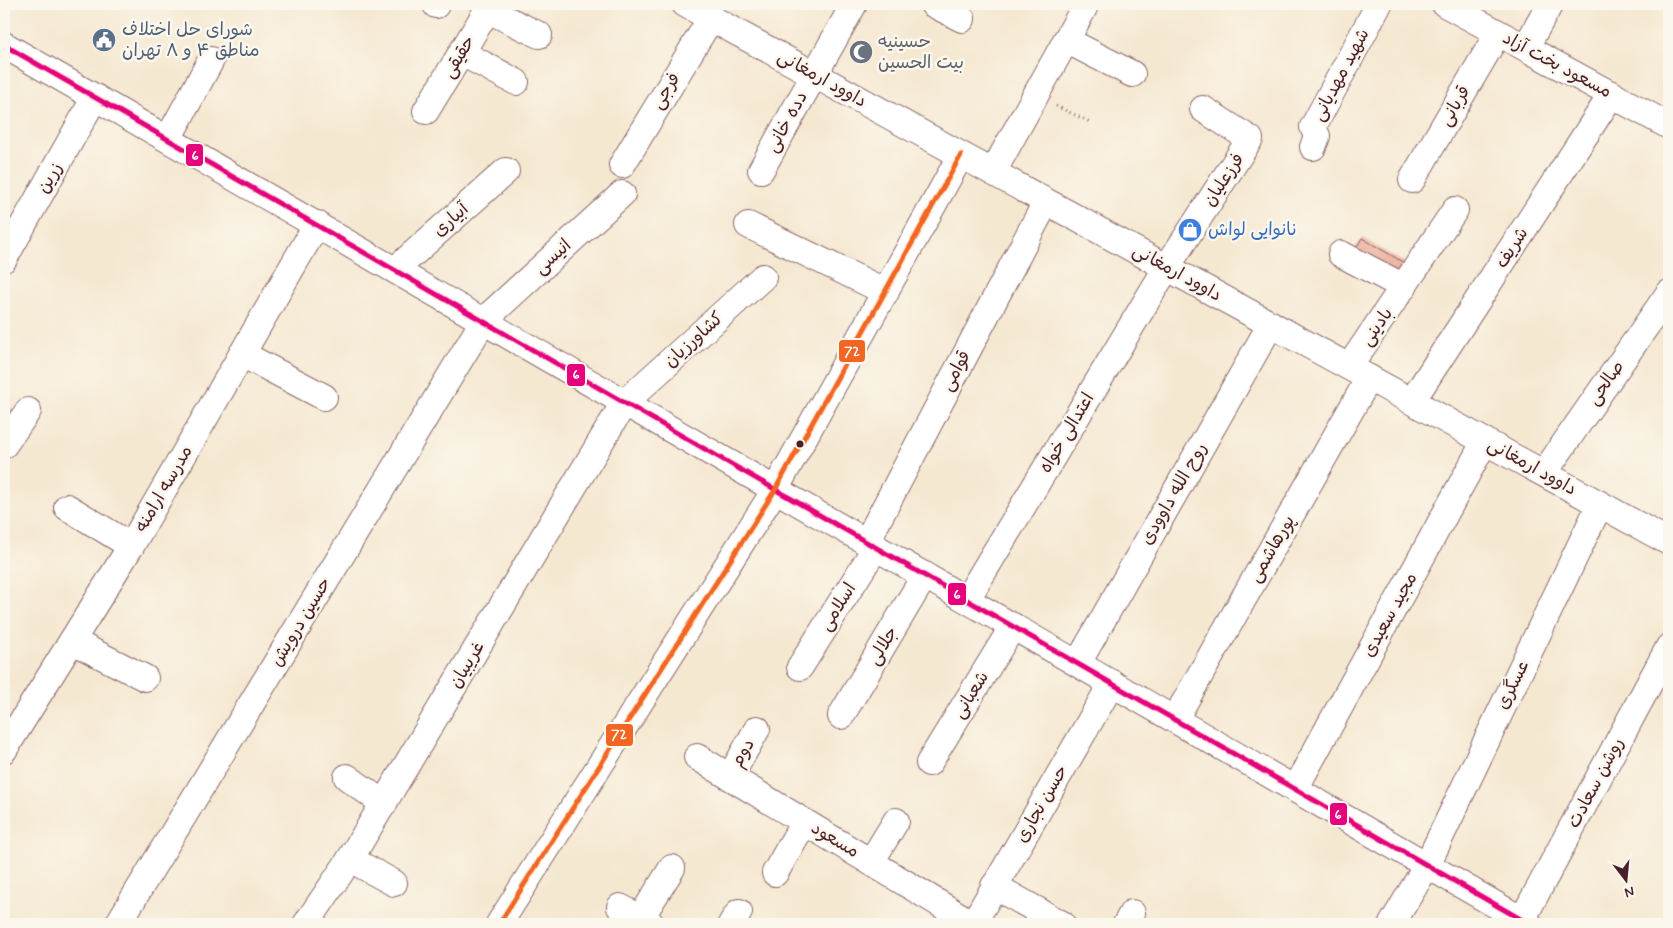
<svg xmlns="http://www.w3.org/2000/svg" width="1673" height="928" viewBox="0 0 1673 928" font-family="Mynerve,'Playpen Sans Arabic',sans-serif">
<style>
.building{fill:#e79986}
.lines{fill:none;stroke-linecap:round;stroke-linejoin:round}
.street-casing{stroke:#866565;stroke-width:28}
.path{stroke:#866565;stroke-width:3;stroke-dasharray:1 4;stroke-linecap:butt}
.street{stroke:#fff;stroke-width:26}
.bus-1-casing{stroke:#fbf7ec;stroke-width:9}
.bus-2-casing{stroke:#fbf7ec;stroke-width:9}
.bus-1{stroke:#e5007d;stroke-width:5}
.bus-2{stroke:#f26522;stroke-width:5}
.bus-dot{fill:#4a1f2b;stroke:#fbf7ec;stroke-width:2}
.labels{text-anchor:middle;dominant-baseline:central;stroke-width:5;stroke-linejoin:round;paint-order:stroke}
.service-label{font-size:18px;fill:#4e5e75;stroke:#fbf7ec;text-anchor:start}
.worship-label{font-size:18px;fill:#5b616d;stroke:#fbf7ec;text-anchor:start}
.street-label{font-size:18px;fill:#4a1f2b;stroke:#fbf7ec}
.shop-label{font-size:18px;fill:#366cbe;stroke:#fbf7ec;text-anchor:start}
.line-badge{stroke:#fbf7ec;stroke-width:2}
.badge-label{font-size:14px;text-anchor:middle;font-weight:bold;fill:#fff}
</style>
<rect width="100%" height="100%" fill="#fbf7ec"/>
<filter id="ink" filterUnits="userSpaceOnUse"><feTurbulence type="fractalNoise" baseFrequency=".02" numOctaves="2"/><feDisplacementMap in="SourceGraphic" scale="10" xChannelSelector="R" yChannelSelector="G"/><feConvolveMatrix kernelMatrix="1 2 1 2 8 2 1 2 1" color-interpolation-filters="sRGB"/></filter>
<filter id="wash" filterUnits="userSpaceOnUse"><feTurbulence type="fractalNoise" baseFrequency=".0096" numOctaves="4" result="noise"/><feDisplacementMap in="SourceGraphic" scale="20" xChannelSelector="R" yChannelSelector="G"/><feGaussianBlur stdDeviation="1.12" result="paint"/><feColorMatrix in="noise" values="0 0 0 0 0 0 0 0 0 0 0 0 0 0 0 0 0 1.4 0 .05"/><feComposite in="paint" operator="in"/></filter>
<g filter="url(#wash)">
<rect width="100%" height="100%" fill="#f5e8d1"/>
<g id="blocks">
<polygon class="building" points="1362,238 1406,264 1397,279 1353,253"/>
</g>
</g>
<g filter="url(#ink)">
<use href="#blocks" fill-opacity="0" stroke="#866565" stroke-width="1"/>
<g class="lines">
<g class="street-casing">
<g id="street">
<polyline points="685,4 1669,542"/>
<polyline points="933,4 962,19"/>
<polyline points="1445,4 1669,126"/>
<polyline points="436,5 436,4"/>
<polyline points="488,10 539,35"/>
<polyline points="1066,40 1132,74"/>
<polyline points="4,45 1529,924"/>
<polyline points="1526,47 1550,4"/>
<polyline points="462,53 516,82"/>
<polyline points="426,111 491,4"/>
<polyline points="168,139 211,60"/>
<polyline points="1313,147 1317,136 1313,127 1379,4"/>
<polyline points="622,165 711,18"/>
<polyline points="761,170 854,4"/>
<polyline points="993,172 1084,8"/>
<polyline points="1412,180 1498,33"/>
<polyline points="748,225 886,292"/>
<polyline points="1341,254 1404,287"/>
<polyline points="4,259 95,97"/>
<polyline points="396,269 506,171"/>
<polyline points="242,354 324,397"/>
<polyline points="1349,367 1455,210"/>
<polyline points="1412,401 1612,94"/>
<polyline points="4,445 28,411"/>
<polyline points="1544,473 1669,293"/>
<polyline points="67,507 131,546"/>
<polyline points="867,541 1046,202"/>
<polyline points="967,599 1167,267 1250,139 1203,109"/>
<polyline points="72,641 145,678"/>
<polyline points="1078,663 1271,324"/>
<polyline points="800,667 876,547"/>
<polyline points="841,716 925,575"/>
<polyline points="1175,719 1369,378"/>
<polyline points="4,750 131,546 317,224"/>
<polyline points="697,757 973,924"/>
<polyline points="929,763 1013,626"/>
<polyline points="347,777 384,804"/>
<polyline points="730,777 757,729"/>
<polyline points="1295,789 1485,441"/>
<polyline points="350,859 394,883"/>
<polyline points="871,862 896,821"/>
<polyline points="775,873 804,822"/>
<polyline points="994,886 1062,924"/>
<polyline points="620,907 651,924"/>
<polyline points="1522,920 1669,647"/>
<polyline points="118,924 484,320 622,194"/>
<polyline points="306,924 350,859 624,403 763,277"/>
<polyline points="499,924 775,490 961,155"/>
<polyline points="637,924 672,868"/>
<polyline points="731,924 739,912"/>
<polyline points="973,924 1112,683"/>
<polyline points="1126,924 1132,913"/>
<polyline points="1392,924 1427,865 1600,504"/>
</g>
</g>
<polyline class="path" points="1056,106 1092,123"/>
<use href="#street" class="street"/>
<g class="bus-1-casing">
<polyline id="bus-1" points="4,45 1529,924"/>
</g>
<g class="bus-2-casing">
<polyline id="bus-2" points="499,924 775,490 961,155"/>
</g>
<use href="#bus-1" class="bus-1"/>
<use href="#bus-2" class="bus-2"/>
</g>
</g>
<defs>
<g id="civic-disc" transform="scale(1.25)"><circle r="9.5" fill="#5c6f8a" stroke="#fbf7ec"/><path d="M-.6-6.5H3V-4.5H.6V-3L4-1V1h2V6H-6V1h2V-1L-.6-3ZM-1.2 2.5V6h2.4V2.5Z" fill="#fff"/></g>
<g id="mosque-disc" transform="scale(1.25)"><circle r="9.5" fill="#6b7280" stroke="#fbf7ec"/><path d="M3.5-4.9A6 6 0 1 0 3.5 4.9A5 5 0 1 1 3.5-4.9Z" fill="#fff"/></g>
<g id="shop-disc" transform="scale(1.25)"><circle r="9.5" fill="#3f7fe0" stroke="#fbf7ec"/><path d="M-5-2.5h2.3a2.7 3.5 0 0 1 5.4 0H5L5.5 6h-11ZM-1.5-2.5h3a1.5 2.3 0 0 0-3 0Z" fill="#fff"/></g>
</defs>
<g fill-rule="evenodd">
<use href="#civic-disc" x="104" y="40"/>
<use href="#mosque-disc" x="861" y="52"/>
<use href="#shop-disc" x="1190" y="230"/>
</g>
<circle class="bus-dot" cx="800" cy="444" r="4.5"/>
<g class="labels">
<g class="service-label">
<text x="122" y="30">شورای حل اختلاف<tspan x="122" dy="21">مناطق ۴ و ۸ تهران</tspan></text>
</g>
<g class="worship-label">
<text x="878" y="42">حسینیه<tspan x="878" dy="21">بیت الحسین</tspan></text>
</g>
<g class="street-label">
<text transform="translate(459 57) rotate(-59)">حقیقی</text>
<text transform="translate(1557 65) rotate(28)">مسعود بخت آزاد</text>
<text transform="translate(1341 75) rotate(-62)">شهید مهدیانی</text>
<text transform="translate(822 79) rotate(29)">داوود ارمغانی</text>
<text transform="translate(666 91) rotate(-59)">فرجی</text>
<text transform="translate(1455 106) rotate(-60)">قربانی</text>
<text transform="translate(787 122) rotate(-61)">دده خانی</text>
<text transform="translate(50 178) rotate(-60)">زرین</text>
<text transform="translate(1224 180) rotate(-57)">فرزعلیان</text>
<text transform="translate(451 220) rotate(-42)">آبیاری</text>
<text transform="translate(1512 248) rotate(-57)">شریف</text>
<text transform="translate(553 257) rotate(-42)">انیسی</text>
<text transform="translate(1177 273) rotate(29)">داوود ارمغانی</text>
<text transform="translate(1377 327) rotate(-55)">بادینی</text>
<text transform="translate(694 340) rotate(-42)">کشاورزیان</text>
<text transform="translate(956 371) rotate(-62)">قوامی</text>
<text transform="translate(1606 383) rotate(-55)">صالحی</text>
<text transform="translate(1067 433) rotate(-59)">اعتدالی خواه</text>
<text transform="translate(1532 467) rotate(29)">داوود ارمغانی</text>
<text transform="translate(164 489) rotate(-60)">مدرسه ارامنه</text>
<text transform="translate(1174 494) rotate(-60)">روح الله داوودی</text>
<text transform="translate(1272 549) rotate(-60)">پورهاشمی</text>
<text transform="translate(838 607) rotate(-58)">اسلامی</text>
<text transform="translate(1390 615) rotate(-61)">مجید سعیدی</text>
<text transform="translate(301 622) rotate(-59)">حسین درویش</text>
<text transform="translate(883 646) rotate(-59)">جلالی</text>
<text transform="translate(467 665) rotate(-59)">غریبیان</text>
<text transform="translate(1513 685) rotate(-64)">عسگری</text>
<text transform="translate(971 695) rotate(-58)">شعبانی</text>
<text transform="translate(743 753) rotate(-60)">دوم</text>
<text transform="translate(1596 783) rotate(-62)">روشن سعادت</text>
<text transform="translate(1042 804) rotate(-60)">حسن نجاری</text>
<text transform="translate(835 840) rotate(31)">مسعود</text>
</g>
<g class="shop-label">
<text x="1208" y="230">نانوایی لواش</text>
</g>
</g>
<g class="line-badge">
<rect x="185" y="143" width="19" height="24" rx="5" fill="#e5007d"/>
<rect x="838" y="339" width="28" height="24" rx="5" fill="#f26522"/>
<rect x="566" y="363" width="20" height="24" rx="5" fill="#e5007d"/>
<rect x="947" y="582" width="20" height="24" rx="5" fill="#e5007d"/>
<rect x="605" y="723" width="29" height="24" rx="5" fill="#f26522"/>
<rect x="1329" y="802" width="19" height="24" rx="5" fill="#e5007d"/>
</g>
<g class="badge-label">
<text x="195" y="160">6</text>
<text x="852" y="356">72</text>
<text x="576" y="379">6</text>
<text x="957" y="599">6</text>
<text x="619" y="739">72</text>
<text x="1338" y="819">6</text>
</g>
<rect width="1673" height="928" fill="none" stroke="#fbf7ec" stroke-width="20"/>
<g transform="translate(1626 880) rotate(164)" stroke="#fbf7ec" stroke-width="4" paint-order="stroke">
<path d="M0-4L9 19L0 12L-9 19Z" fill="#4a1f2b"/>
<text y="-8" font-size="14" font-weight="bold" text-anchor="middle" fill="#4a1f2b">N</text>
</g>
</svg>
